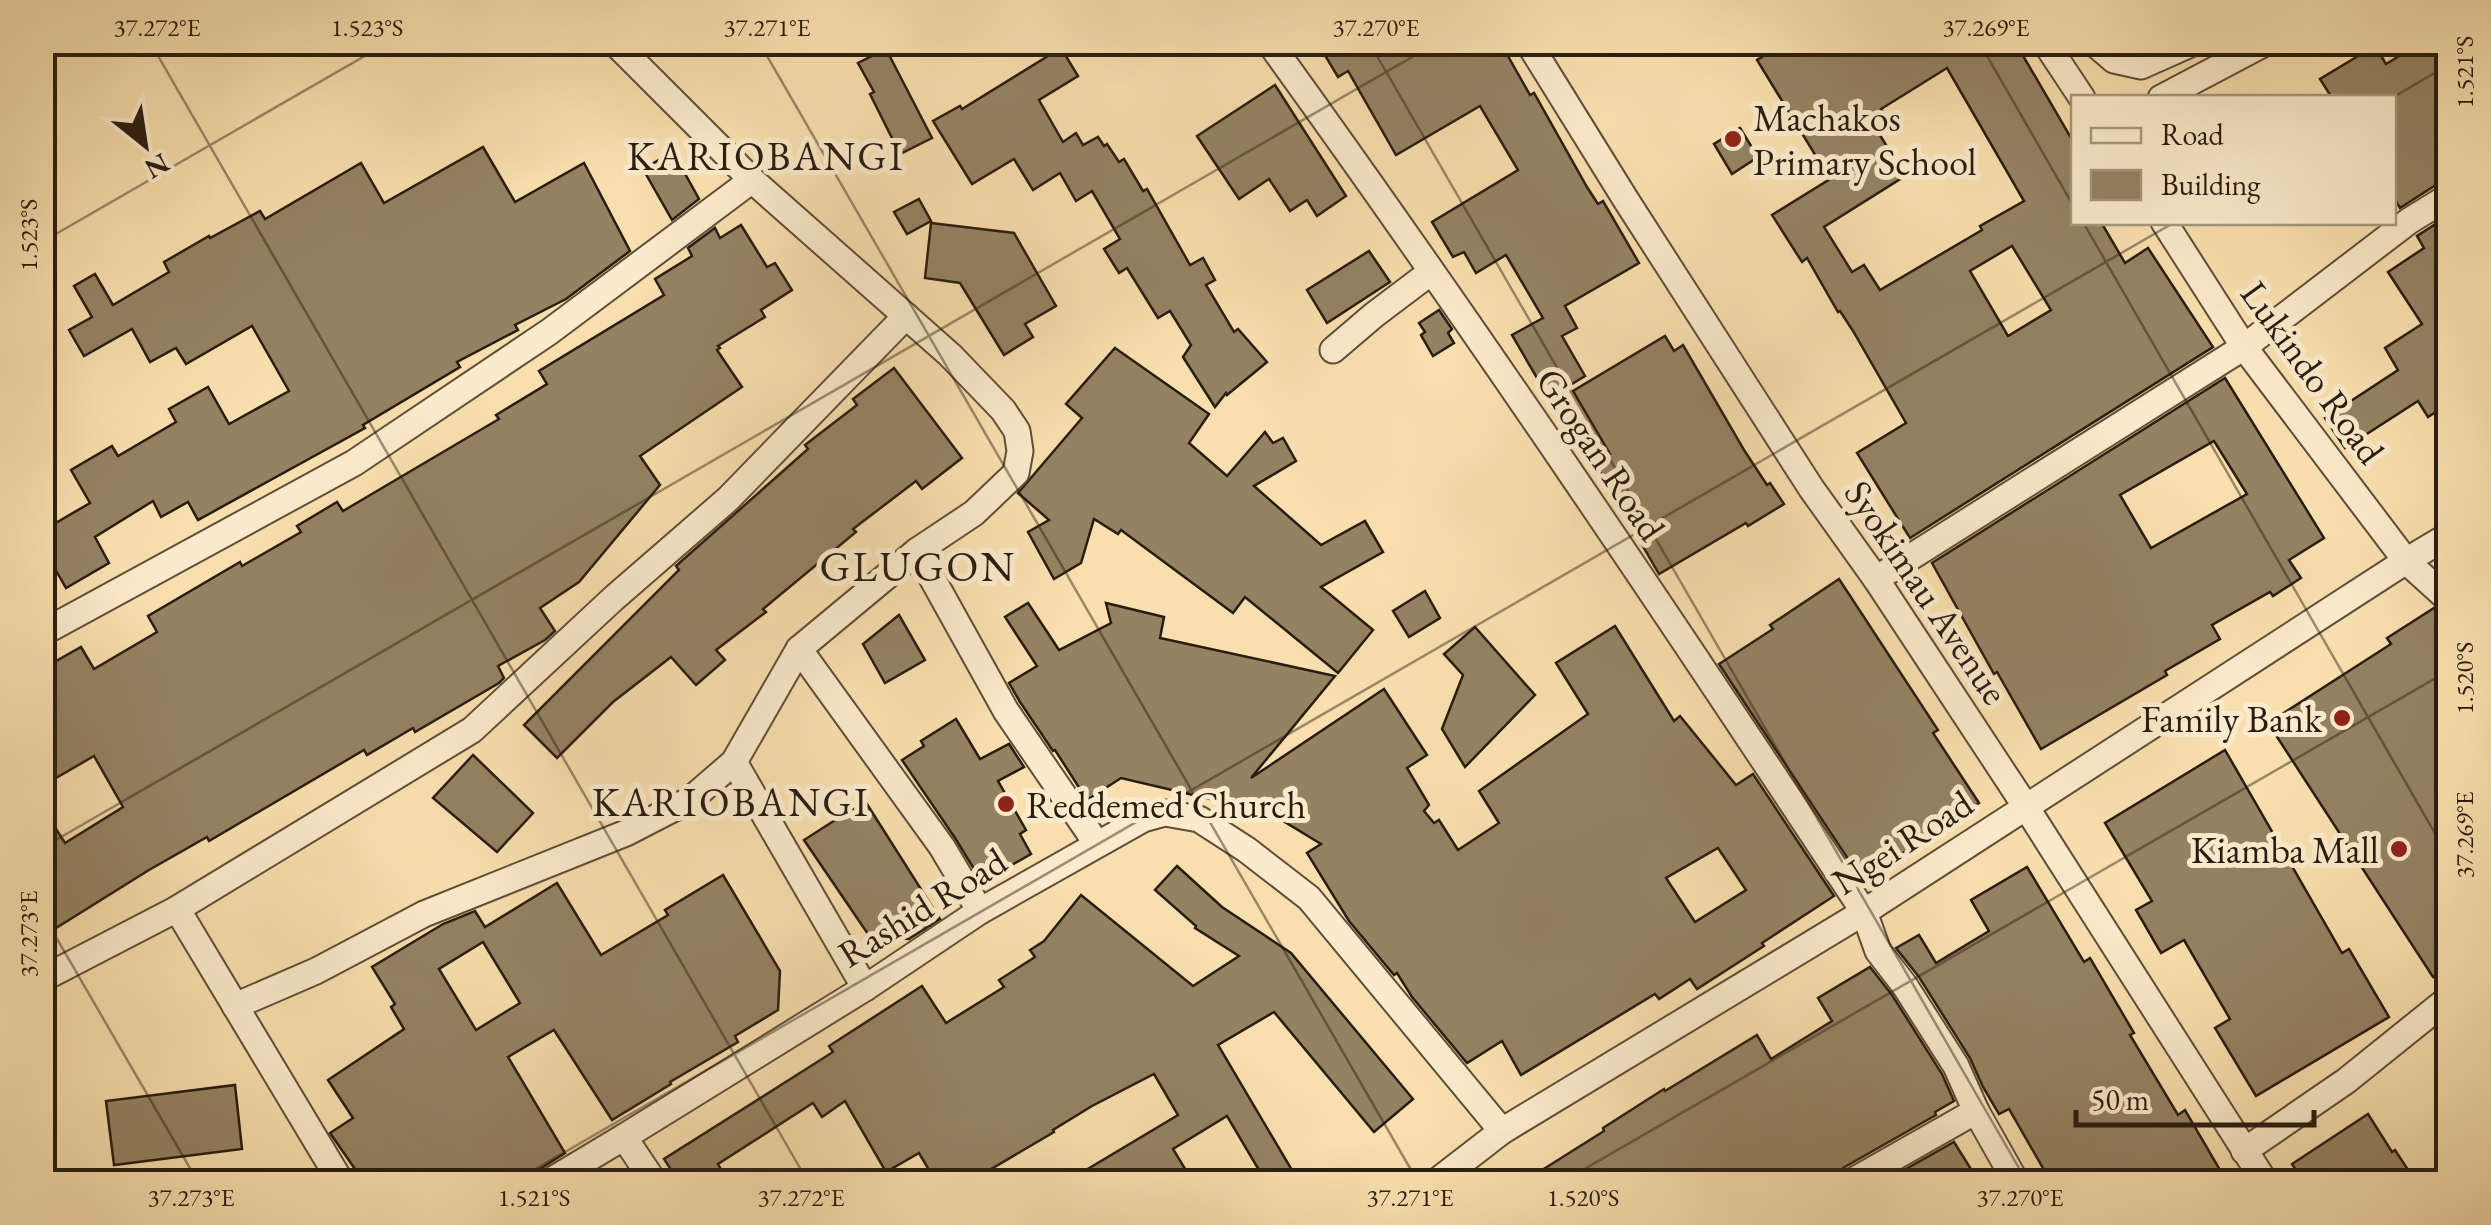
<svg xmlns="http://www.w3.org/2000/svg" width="2491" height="1225" viewBox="0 0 2491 1225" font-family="'EB Garamond',serif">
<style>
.building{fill:#958263;stroke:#291d10;stroke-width:2.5;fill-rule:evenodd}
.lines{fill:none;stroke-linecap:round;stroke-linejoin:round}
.street-casing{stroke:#5d4e38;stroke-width:29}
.street{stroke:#fbeacb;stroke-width:25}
.ticks{fill:none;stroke:#291d10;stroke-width:2.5;stroke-opacity:0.45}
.poi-dot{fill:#8f2418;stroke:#fbeacb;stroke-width:4}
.labels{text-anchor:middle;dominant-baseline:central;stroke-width:10;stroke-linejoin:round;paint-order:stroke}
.poi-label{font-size:38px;fill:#291d10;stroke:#fbeacb;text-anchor:start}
.street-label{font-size:38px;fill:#291d10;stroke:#fbeacb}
.neighbourhood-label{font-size:40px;letter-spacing:2.5px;fill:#291d10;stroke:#fbeacb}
.quarter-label{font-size:42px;letter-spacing:2.5px;fill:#291d10;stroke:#fbeacb}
.neatline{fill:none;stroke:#291d10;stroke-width:4}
.ticks-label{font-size:25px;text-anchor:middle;fill:#291d10}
</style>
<rect width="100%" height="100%" fill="#f9dfaf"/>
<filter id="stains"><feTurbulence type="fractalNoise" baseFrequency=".002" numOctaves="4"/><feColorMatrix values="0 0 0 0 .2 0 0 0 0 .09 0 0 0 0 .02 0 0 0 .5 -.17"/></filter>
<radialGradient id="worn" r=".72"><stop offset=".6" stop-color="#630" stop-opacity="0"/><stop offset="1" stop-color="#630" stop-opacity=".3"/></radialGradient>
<g class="building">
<polygon points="1317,42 1500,42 1530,95 1534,93 1587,187 1598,204 1603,201 1639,263 1565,306 1577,328 1562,336 1585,376 1555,394 1543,374 1537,378 1512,335 1543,318 1506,255 1476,273 1464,252 1453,257 1432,222 1518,170 1480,106 1396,155 1348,71 1338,77"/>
<path d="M1787 42H2015L2074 143V222H2101L2125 263 2148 248 2213 347 1910 538 1857 453 1906 423 1853 331 1840 311 1838 312 1807 258 1802 262 1772 215 1830 179 1757 60ZM1947 68 2024 201 1980 226 1982 230 1880 290 1864 265 1852 272 1824 227 1905 176 1875 127 1888 119 1881 109ZM2012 246 2051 310 2008 336 1970 271Z"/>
<polygon points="2422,42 2448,42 2448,181 2439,183 2400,208 2394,198 2394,98 2332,98 2320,79 2375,46 2386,64"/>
<polygon points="1061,48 1078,76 1039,100 1063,142 1076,133 1083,145 1098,137 1104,146 1107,144 1119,162 1124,159 1143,191 1147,189 1190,265 1203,258 1215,280 1206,285 1234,332 1238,329 1267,362 1227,395 1226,393 1215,407 1183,357 1191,345 1170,311 1158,318 1127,268 1119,273 1104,249 1120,239 1092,191 1076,201 1060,173 1033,190 1014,159 972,184 933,121 960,106 962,109"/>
<polygon points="886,49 932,138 900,154 870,94 874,92 858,63"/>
<polygon points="1275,85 1346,196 1317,216 1307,200 1290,211 1269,179 1239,199 1197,136"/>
<polygon points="1740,128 1758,157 1732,174 1714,144"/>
<polygon points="483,147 515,202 584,163 630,251 566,299 515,325 518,330 457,362 460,367 363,425 365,428 198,520 188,502 161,517 153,501 95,537 109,563 66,588 42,546 42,531 90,503 71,470 112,446 118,456 176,422 169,409 208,387 229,424 289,391 252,326 186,364 176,348 150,362 132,329 84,356 69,330 92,317 74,286 95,274 113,305 169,272 164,262 209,236 210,238 260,211 265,219 361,163 384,203"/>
<polygon points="673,152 699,199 672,220 643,169"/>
<polygon points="919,199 931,221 907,234 894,212"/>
<polygon points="2448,216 2448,404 2428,417 2418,401 2345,448 2325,418 2398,370 2385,348 2422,324 2388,272 2424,248 2417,236"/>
<polygon points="931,223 1014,233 1056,306 1025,324 1033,337 1004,355 960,283 925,278"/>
<polygon points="741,225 767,267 775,263 792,290 761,310 765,317 718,346 720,348 717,350 742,387 640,456 660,485 579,582 540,608 555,631 545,640 498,666 504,678 499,683 415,732 413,728 367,755 364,750 209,841 207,837 149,870 56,928 42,907 42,807 65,843 123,807 94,756 42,786 42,669 81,647 94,669 157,632 148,616 240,562 242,566 301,532 297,526 337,502 343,511 499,419 496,415 547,384 539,371 664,295 655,279 692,256 688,248 715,228 720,238"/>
<polygon points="1369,251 1390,282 1327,323 1307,290"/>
<polygon points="1439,310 1452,329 1448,333 1454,343 1433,356 1421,335 1425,332 1419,323"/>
<polygon points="1665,336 1674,351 1683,345 1744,450 1767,485 1770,483 1784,504 1748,526 1746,523 1659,574 1595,463 1610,454 1573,391"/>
<polygon points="1115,348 1209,414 1189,443 1227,476 1265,432 1273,443 1283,438 1296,461 1254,486 1321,545 1365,521 1383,552 1321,587 1373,630 1338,673 1245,597 1233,613 1121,530 1118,534 1094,519 1081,563 1054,579 1028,532 1049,520 1018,493 1082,418 1066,404"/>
<polygon points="894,368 962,458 922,489 916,481 853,529 856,532 763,609 766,612 716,650 725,660 696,685 671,657 613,702 557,758 524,725 679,570 676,566 808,449 805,445 857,405 853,399"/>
<path d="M2225 378 2324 538 2289 560 2301 578 2273 596 2270 592 2212 625 2220 639 2165 671 2167 675 2041 749 1997 672 1994 674 1932 563ZM2214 441 2247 494 2151 548 2120 495Z"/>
<polygon points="1839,579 1938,730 1933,733 1979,803 1862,880 1719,664 1773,629 1770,625"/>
<polygon points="1425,591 1440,618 1409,637 1393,611"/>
<path d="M1028 603 1059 650 1111 623 1106 603 1164 617 1160 638 1335 676 1251 778 1384 689 1427 755 1407 768 1429 805 1424 811 1434 823 1439 820 1458 850 1499 823 1479 791 1588 714 1556 663 1615 626 1674 721 1680 716 1736 785 1753 774 1834 896 1762 943 1764 946 1697 989 1690 979 1659 999 1655 994 1521 1075 1502 1041 1467 1063 1412 997 1397 973 1394 975 1349 921 1307 853 1321 844 1270 813 1121 778 1087 800 1055 750 1053 751 1020 702 1009 683 1037 666 1005 617ZM1718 848 1746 890 1695 922 1666 878Z"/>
<polygon points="2434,608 2448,615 2448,966 2433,977 2268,723 2391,644 2387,638"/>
<polygon points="899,615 925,660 885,683 863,644"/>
<polygon points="1475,627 1535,695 1465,767 1442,729 1463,675 1444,654"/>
<polygon points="956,719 980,759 1009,744 1024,767 998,781 1026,830 1020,834 1031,854 982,882 955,838 902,760 924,746 921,741"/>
<polygon points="2225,750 2342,953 2349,949 2389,1017 2256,1096 2215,1028 2230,1019 2184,940 2161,953 2136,910 2152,901 2105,823"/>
<polygon points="473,755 533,813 497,852 433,798"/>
<polygon points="865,801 940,919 909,939 870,937 804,840"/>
<polygon points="1177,866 1222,907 1291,953 1413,1099 1374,1132 1274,1012 1218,1045 1299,1182 1266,1182 1227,1116 1173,1149 1193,1182 1066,1182 1178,1115 1154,1074 1092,1106 1053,1130 1054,1132 969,1182 936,1182 919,1153 886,1172 845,1101 822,1117 813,1103 718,1164 728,1182 679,1182 664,1159 833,1052 829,1046 922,986 946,1023 1004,987 999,980 1035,957 1030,950 1044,941 1081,895 1193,986 1239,956 1195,928 1196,926 1155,890"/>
<polygon points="2027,867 2084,962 2090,958 2134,1033 2130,1035 2178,1115 2185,1110 2227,1182 2051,1182 2009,1109 1999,1114 1983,1087 1970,1058 1919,977 1896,948 1919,935 1936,963 1989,931 1971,900"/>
<path d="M723 875 780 971 778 1010 735 1036 738 1042 670 1082 671 1084 612 1120 554 1030 508 1057 565 1153 540 1169 534 1175 533 1182H364L330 1133 353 1118 328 1080 404 1029 391 1007 395 1004 372 967 443 924 475 911 485 927 557 883 601 955 668 915 665 910ZM483 942 520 1003 476 1030 439 969Z"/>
<polygon points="1870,967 1892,995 1942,1074 1954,1101 1935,1112 1936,1115 1843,1168 1837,1175 1835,1182 1523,1182 1604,1131 1603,1128 1664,1089 1665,1091 1757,1035 1771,1059 1832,1021 1818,998"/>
<polygon points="235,1085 242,1149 114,1165 106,1101"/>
<polygon points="2368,1114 2392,1152 2395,1150 2416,1182 2304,1182 2292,1164"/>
<polygon points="1954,1142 1979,1182 1883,1182"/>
</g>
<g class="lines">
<g class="street-casing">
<g id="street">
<polyline points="614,42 752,180 950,355 1003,410 1017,431 1020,451 1016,473 974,513 917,551 1006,711 1097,844"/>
<path d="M1269 42C1475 327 1671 619 1864 912L1878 951 1905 986 1956 1066 1976 1111"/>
<polyline points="1528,42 1626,200 1811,488 1876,579 2026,807 2265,1182"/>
<polyline points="2045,42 2082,98"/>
<polyline points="2093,42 2114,60 2141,66 2195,42"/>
<polyline points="2161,98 2267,42"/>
<polyline points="2164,222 2244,347 2406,561 2448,599"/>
<polyline points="1333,350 1374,315 1431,272"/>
<polyline points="1876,579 2244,347 2409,221 2448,197"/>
<polyline points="42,633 354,463 549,332 752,180"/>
<polyline points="799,649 942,847 980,911"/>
<polyline points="734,762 865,988"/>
<polyline points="177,909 341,1182"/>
<polyline points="42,979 177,909 472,730 614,598 728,499 906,316"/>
<polyline points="235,1006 316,971 424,914 626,833 690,800 734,762 799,649 917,551"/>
<polyline points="2244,1151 2346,1081 2448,999"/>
<polyline points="549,1182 624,1137"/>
<polyline points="654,1182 624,1137 865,988 980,911 1143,819 1165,813 1199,819 1247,850 1309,898 1502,1131"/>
<polyline points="1436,1182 1502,1131 1864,912 2406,561 2448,536"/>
<polyline points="1851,1182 1976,1111 2016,1182"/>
</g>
</g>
<use href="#street" class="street"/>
</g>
<path class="ticks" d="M150 42 808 1182M759 42 1418 1182M1369 42 2027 1182M1979 42 2074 207M2392 98 2448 65M2083 222 2448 856M42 242 389 42M42 848 1438 42M42 913 198 1182M513 1182 2175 222M1562 1182 2448 671"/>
<g class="poi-dot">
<circle cx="1733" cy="139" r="10"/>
<circle cx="2342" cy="718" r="10"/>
<circle cx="1006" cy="804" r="10"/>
<circle cx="2399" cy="849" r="10"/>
</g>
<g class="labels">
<g class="poi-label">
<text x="1753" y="117">Machakos<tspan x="1753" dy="44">Primary School</tspan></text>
<text x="2322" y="718" text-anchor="end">Family Bank</text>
<text x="1026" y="804">Reddemed Church</text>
<text x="2379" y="849" text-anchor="end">Kiamba Mall</text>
</g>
<g class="street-label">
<text transform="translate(2313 372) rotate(54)">Lukindo Road</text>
<text transform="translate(1601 454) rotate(56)">Grogan Road</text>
<text transform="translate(1927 592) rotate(56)">Syokimau Avenue</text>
<text transform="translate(1902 842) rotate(-33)">Ngei Road</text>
<text transform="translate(922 907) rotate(-32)">Rashid Road</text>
</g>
<g class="neighbourhood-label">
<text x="766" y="156">KARIOBANGI</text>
<text x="731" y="802">KARIOBANGI</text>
</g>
<g class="quarter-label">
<text x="918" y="566">GLUGON</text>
</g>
</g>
<rect width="2491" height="1225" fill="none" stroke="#f9dfaf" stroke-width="110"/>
<rect x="2071" y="95" width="325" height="130" fill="#fbeacb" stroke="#a79880" stroke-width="2.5"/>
<rect x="2091" y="128" width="50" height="15" fill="#fbeacb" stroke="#a79880" stroke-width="2.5"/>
<text x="2161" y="145" font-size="30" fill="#291d10">Road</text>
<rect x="2091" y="170" width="50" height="30" fill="#958263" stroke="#a79880" stroke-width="2.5"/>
<text x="2161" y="195" font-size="30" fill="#291d10">Building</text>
<g transform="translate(145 145) rotate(150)" stroke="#fbeacb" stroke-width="8" paint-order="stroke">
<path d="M0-8L18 38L0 25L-18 38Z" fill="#291d10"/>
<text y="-15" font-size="28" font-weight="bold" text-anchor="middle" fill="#291d10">N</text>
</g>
<path d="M2076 1110v15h238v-15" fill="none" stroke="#291d10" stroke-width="5"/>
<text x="2091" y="1110" font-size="30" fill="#291d10" stroke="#fbeacb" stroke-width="8" paint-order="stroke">50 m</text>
<rect x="55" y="55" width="2381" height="1115" class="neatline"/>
<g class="ticks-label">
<text x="157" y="36">37.272°E</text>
<text x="367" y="36">1.523°S</text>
<text x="767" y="36">37.271°E</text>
<text x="1376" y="36">37.270°E</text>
<text x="1986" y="36">37.269°E</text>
<text transform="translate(2464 72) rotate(-90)" y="9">1.521°S</text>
<text transform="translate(28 235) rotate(-90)" y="9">1.523°S</text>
<text transform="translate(2464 678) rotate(-90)" y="9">1.520°S</text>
<text transform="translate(2464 835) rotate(-90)" y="9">37.269°E</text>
<text transform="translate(28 934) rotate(-90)" y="9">37.273°E</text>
<text x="191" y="1206">37.273°E</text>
<text x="534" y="1206">1.521°S</text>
<text x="801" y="1206">37.272°E</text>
<text x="1410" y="1206">37.271°E</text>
<text x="1583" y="1206">1.520°S</text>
<text x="2020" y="1206">37.270°E</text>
</g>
<rect width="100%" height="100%" filter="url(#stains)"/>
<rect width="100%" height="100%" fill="url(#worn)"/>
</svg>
